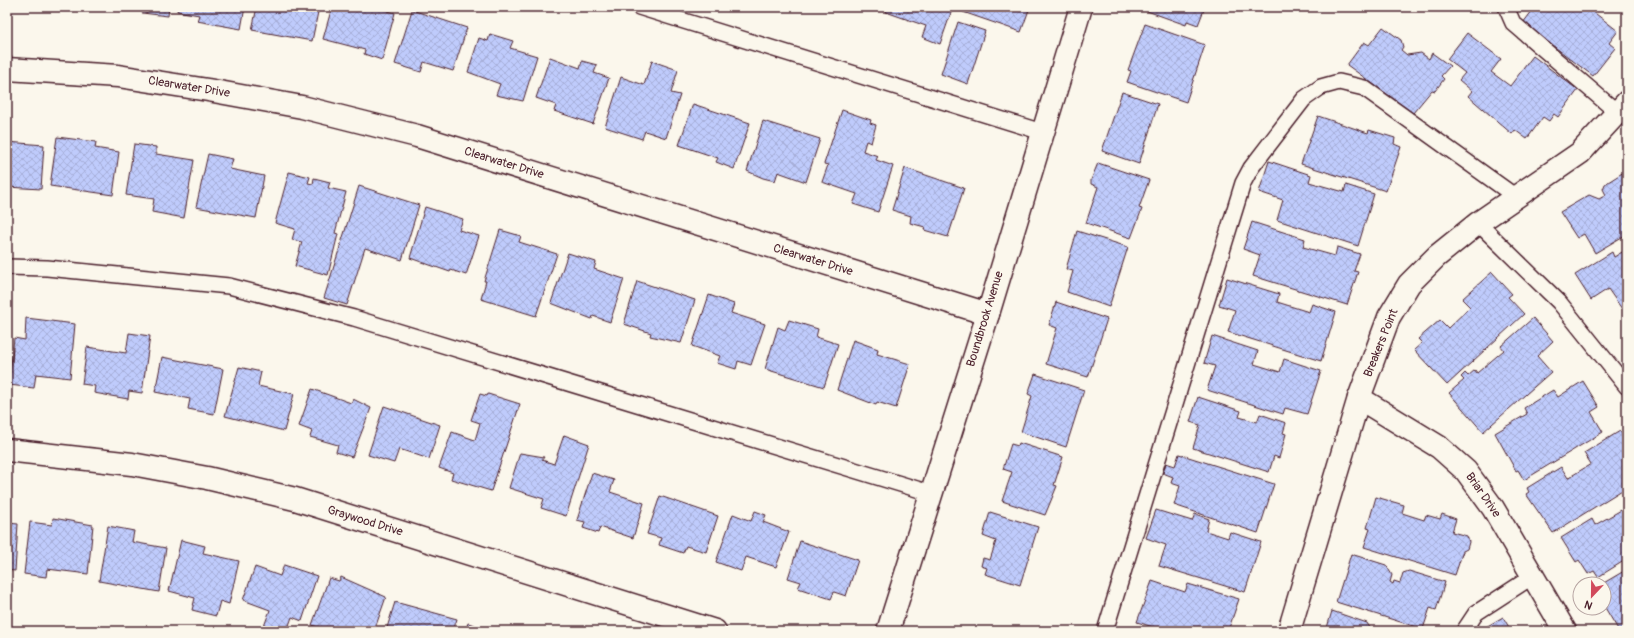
<svg xmlns="http://www.w3.org/2000/svg" width="1634" height="638" viewBox="0 0 1634 638" font-family="Pangolin,sans-serif">
<style>
.building{fill:url(#building-cross-hatch);stroke:#4a1f2b}
.lines{fill:none;stroke-linecap:round;stroke-linejoin:round}
.service-casing{stroke:#4a1f2b;stroke-width:18}
.minor-casing{stroke:#4a1f2b;stroke-width:25}
.tertiary-casing{stroke:#4a1f2b;stroke-width:25}
.service{stroke:#fbf7ec;stroke-width:15}
.minor{stroke:#fbf7ec;stroke-width:22}
.tertiary{stroke:#fbf7ec;stroke-width:22}
.labels{text-anchor:middle;dominant-baseline:central;stroke-width:3.5;stroke-linejoin:round;paint-order:stroke}
.street-label{font-size:12px;fill:#4a1f2b;stroke:#fbf7ec}
</style>
<defs>
<pattern id="building-cross-hatch" width="8" height="8" patternUnits="userSpaceOnUse"><rect width="8" height="8" fill="#bfcbfc"/><path d="M0 0l8 8M0 8l8-8" fill="none" stroke="#a6aed8"/></pattern>
</defs>
<rect width="100%" height="100%" fill="#fbf7ec"/>
<filter id="ink" filterUnits="userSpaceOnUse"><feTurbulence type="fractalNoise" baseFrequency=".025" numOctaves="2"/><feDisplacementMap in="SourceGraphic" scale="8" xChannelSelector="R" yChannelSelector="G"/><feConvolveMatrix kernelMatrix="1 2 1 2 8 2 1 2 1" color-interpolation-filters="sRGB"/></filter>
<g filter="url(#ink)">
<g class="building">
<polygon points="143,7 169,7 168,16 142,13"/>
<polygon points="178,7 245,7 241,29 197,21 199,15 177,11"/>
<polygon points="257,7 319,7 312,41 252,30"/>
<polygon points="332,7 374,7 395,13 382,60 364,54 365,50 323,39"/>
<polygon points="888,7 953,7 940,44 922,37 926,26 886,12"/>
<polygon points="965,7 1030,7 1021,32 963,12"/>
<polygon points="1148,7 1205,7 1198,25 1187,21 1186,25 1147,11"/>
<polygon points="1535,7 1587,7 1618,31 1609,43 1615,48 1593,76 1523,23"/>
<polygon points="412,10 467,28 453,71 424,62 421,72 395,64"/>
<polygon points="958,22 985,31 968,84 941,74"/>
<polygon points="1145,24 1205,45 1186,102 1127,82 1131,71 1128,70"/>
<polygon points="1383,27 1401,40 1403,47 1401,50 1407,55 1421,53 1429,59 1432,53 1450,66 1441,76 1444,79 1435,91 1432,90 1413,113 1347,65 1364,42 1369,45"/>
<polygon points="1467,33 1501,59 1491,72 1510,86 1533,56 1578,90 1558,117 1554,114 1549,121 1543,117 1527,139 1515,130 1512,134 1468,96 1472,91 1459,80 1465,73 1447,59"/>
<polygon points="490,34 513,41 510,48 537,56 523,101 496,95 500,84 468,72 479,38 488,41"/>
<polygon points="550,57 580,68 582,61 597,65 594,73 609,78 593,124 554,111 556,105 536,98"/>
<polygon points="652,61 678,70 671,93 680,95 666,138 645,131 642,139 605,127 621,77 644,85"/>
<polygon points="1122,92 1158,104 1139,164 1102,151"/>
<polygon points="693,104 750,123 734,169 716,162 718,158 679,145"/>
<polygon points="842,110 871,120 870,123 876,125 871,143 866,141 863,151 878,156 876,160 893,166 878,212 853,204 857,194 822,182 828,165 824,164"/>
<polygon points="1318,116 1368,133 1369,130 1395,138 1394,144 1401,147 1386,191 1301,164"/>
<polygon points="763,121 820,139 806,182 778,172 775,181 763,178 747,171"/>
<polygon points="7,134 7,142 44,145 41,189 7,187"/>
<polygon points="57,137 96,142 95,148 119,152 113,195 50,186"/>
<polygon points="134,144 156,147 156,154 194,160 184,218 152,212 154,199 126,195"/>
<polygon points="208,154 233,159 230,169 264,176 256,218 196,207"/>
<polygon points="1269,161 1311,175 1309,182 1344,192 1346,185 1374,194 1358,246 1277,220 1283,200 1259,192"/>
<polygon points="1098,163 1149,180 1139,208 1142,209 1131,238 1086,223 1098,187 1091,184 1091,180"/>
<polygon points="905,168 964,188 948,237 924,230 925,227 910,223 911,216 892,210"/>
<polygon points="1627,170 1627,234 1595,253 1584,234 1577,238 1560,212 1589,195 1599,199 1606,195 1603,189 1605,184"/>
<polygon points="289,172 310,177 308,183 313,184 314,178 330,182 328,188 346,192 335,233 338,234 328,275 295,266 302,242 292,240 295,229 275,223"/>
<polygon points="359,186 419,205 402,260 365,248 347,305 324,298"/>
<polygon points="425,207 463,219 459,230 479,236 466,275 451,270 450,272 410,258"/>
<polygon points="1252,222 1305,239 1303,247 1335,256 1337,247 1360,254 1354,271 1358,272 1347,305 1253,276 1260,255 1243,249"/>
<polygon points="500,230 521,236 519,242 557,254 536,316 481,299 486,281 484,281"/>
<polygon points="1077,231 1128,247 1109,307 1067,292 1073,271 1066,269"/>
<polygon points="1627,249 1627,306 1622,309 1608,289 1591,300 1575,275 1612,252 1614,257"/>
<polygon points="568,253 596,262 594,269 624,279 610,322 593,316 592,319 551,303"/>
<polygon points="1492,272 1512,294 1508,297 1524,314 1447,385 1414,350 1422,343 1418,339 1440,320 1448,328 1470,307 1462,299"/>
<polygon points="1227,278 1279,294 1277,302 1309,312 1312,304 1336,312 1321,361 1228,332 1235,310 1219,305"/>
<polygon points="637,281 695,300 681,343 650,336 651,333 624,324"/>
<polygon points="709,295 734,304 731,313 765,324 751,365 738,361 736,369 717,363 720,356 692,346"/>
<polygon points="1056,302 1107,319 1088,377 1046,364 1057,328 1049,325"/>
<polygon points="26,318 75,324 70,378 36,374 34,388 9,385 14,338 25,340"/>
<polygon points="1533,318 1553,341 1537,356 1551,372 1483,432 1449,393 1464,380 1461,377 1465,373 1468,376 1475,370 1477,373 1504,350 1501,346"/>
<polygon points="789,320 818,329 816,337 838,344 824,387 765,369 778,327 785,330"/>
<polygon points="129,333 150,336 142,393 129,391 128,399 94,393 95,386 82,384 87,347 126,353"/>
<polygon points="1212,336 1258,351 1254,364 1280,372 1284,359 1321,371 1307,414 1285,408 1283,414 1207,390 1215,366 1204,363"/>
<polygon points="853,340 878,349 877,354 910,364 896,408 877,402 876,405 837,390"/>
<polygon points="162,357 223,369 214,414 188,409 190,399 155,392"/>
<polygon points="239,367 261,372 258,386 294,394 284,431 225,416"/>
<polygon points="1035,374 1084,390 1066,447 1021,432 1032,396 1028,394"/>
<polygon points="1583,381 1599,407 1591,412 1603,432 1524,480 1518,470 1516,471 1495,433 1527,414 1524,408 1553,390 1558,397"/>
<polygon points="312,389 351,403 353,399 371,408 352,457 336,452 338,445 310,437 312,431 299,426"/>
<polygon points="480,394 487,396 488,394 520,404 491,491 451,479 453,473 439,468 452,432 475,440 480,423 471,420"/>
<polygon points="1198,397 1241,411 1239,417 1257,422 1260,414 1286,423 1283,433 1286,434 1279,458 1274,456 1269,472 1193,448 1200,425 1190,422"/>
<polygon points="384,406 440,425 429,459 399,449 394,463 368,455"/>
<polygon points="1620,431 1627,443 1627,487 1553,533 1526,494 1529,492 1527,488 1561,467 1568,478 1591,464 1584,453"/>
<polygon points="564,435 589,444 566,516 541,508 544,499 509,488 520,453 544,457 542,460 554,464"/>
<polygon points="1019,443 1063,457 1054,485 1057,486 1045,515 1002,501 1012,472 1003,469 1011,444 1018,446"/>
<polygon points="1179,454 1274,484 1258,533 1174,505 1180,486 1171,483 1173,477 1163,473 1166,463 1175,466"/>
<polygon points="592,473 614,480 610,492 644,503 633,538 600,527 598,533 583,528 585,522 577,520"/>
<polygon points="660,496 718,516 706,552 686,546 683,553 659,545 661,538 647,534"/>
<polygon points="1376,497 1404,505 1402,513 1424,520 1426,515 1440,519 1442,514 1456,519 1452,532 1467,536 1469,542 1467,549 1463,551 1455,575 1364,547 1370,529 1367,528"/>
<polygon points="1627,501 1627,559 1598,577 1594,571 1588,574 1579,560 1576,562 1561,538 1592,519 1595,525 1623,509"/>
<polygon points="1156,510 1192,521 1195,514 1209,519 1206,531 1228,538 1230,532 1261,542 1245,592 1159,566 1166,545 1146,538"/>
<polygon points="755,511 766,515 763,522 789,532 776,567 746,557 741,571 716,562 733,514 751,521"/>
<polygon points="990,512 1038,527 1020,585 985,574 987,568 981,566 983,558 990,560 996,541 983,536"/>
<polygon points="53,518 93,525 88,574 47,569 46,577 24,574 30,522 52,525"/>
<polygon points="7,523 18,524 15,571 7,570"/>
<polygon points="108,526 134,531 132,542 166,548 159,592 99,581"/>
<polygon points="181,540 205,546 203,553 239,561 229,604 220,601 216,616 192,610 195,598 169,591"/>
<polygon points="800,541 858,560 846,596 834,592 831,599 798,588 801,582 788,578"/>
<polygon points="1351,554 1386,565 1392,575 1390,582 1393,584 1394,581 1400,583 1403,573 1409,571 1445,582 1436,610 1430,608 1423,629 1336,602"/>
<polygon points="284,565 317,576 302,621 292,617 287,631 269,631 263,629 270,610 243,600 255,567 280,576"/>
<polygon points="1624,571 1627,574 1627,629 1619,631 1604,606 1604,584 1602,584"/>
<polygon points="341,577 386,597 374,631 368,629 367,631 330,631 312,625 329,578 339,581"/>
<polygon points="1152,581 1185,592 1188,584 1239,599 1228,631 1166,631 1137,622"/>
<polygon points="395,602 457,619 453,631 386,631"/>
<polygon points="1332,611 1367,623 1372,631 1326,631"/>
<polygon points="1503,617 1510,629 1514,627 1516,631 1479,631"/>
<polygon points="468,623 493,631 465,631"/>
</g>
<g class="lines">
<g class="service-casing">
<g id="service">
<polyline points="639,7 1042,132"/>
<polyline points="1506,7 1513,23 1618,113"/>
<polyline points="1478,223 1559,302 1627,387"/>
<polyline points="7,267 47,268 229,286 354,318 930,493"/>
<polyline points="1105,631 1243,183 1251,168 1304,99 1321,87 1339,82 1364,88 1516,197"/>
<polyline points="1464,631 1476,613 1533,576"/>
</g>
</g>
<g class="minor-casing">
<g id="minor">
<polyline points="7,69 118,76 208,90 302,107 417,136 988,314"/>
<polyline points="1359,398 1439,447 1466,471 1493,508 1565,631"/>
<polyline points="7,450 132,464 207,478 295,499 715,631"/>
<polyline points="1289,631 1359,398 1389,317 1409,284 1437,256 1478,223 1580,153 1627,102"/>
</g>
</g>
<g class="tertiary-casing">
<polyline id="tertiary" points="888,631 988,314 1081,7"/>
</g>
<use href="#service" class="service"/>
<use href="#minor" class="minor"/>
<use href="#tertiary" class="tertiary"/>
</g>
</g>
<g class="labels">
<g class="street-label">
<text transform="translate(189 87) rotate(9)">Clearwater Drive</text>
<text transform="translate(504 163) rotate(17)">Clearwater Drive</text>
<text transform="translate(813 260) rotate(17)">Clearwater Drive</text>
<text transform="translate(985 319) rotate(-73)">Boundbrook Avenue</text>
<text transform="translate(1381 343) rotate(-68)">Breakers Point</text>
<text transform="translate(1483 495) rotate(55)">Briar Drive</text>
<text transform="translate(365 521) rotate(17)">Graywood Drive</text>
</g>
</g>
<rect width="1634" height="638" fill="none" stroke="#fbf7ec" stroke-width="24"/>
<rect x="12" y="12" width="1610" height="614" fill="none" stroke="#4a1f2b" stroke-width="1.5" filter="url(#ink)"/>
<g transform="translate(1592 596) rotate(202)"><circle r="19" fill="#fbf7ec" stroke="#b4a19f"/>
<path d="M0-3L7 15L0 10L-7 15Z" fill="#d1495b"/>
<text y="-6" font-size="11" font-weight="bold" text-anchor="middle" fill="#4a1f2b">N</text>
</g>
</svg>
